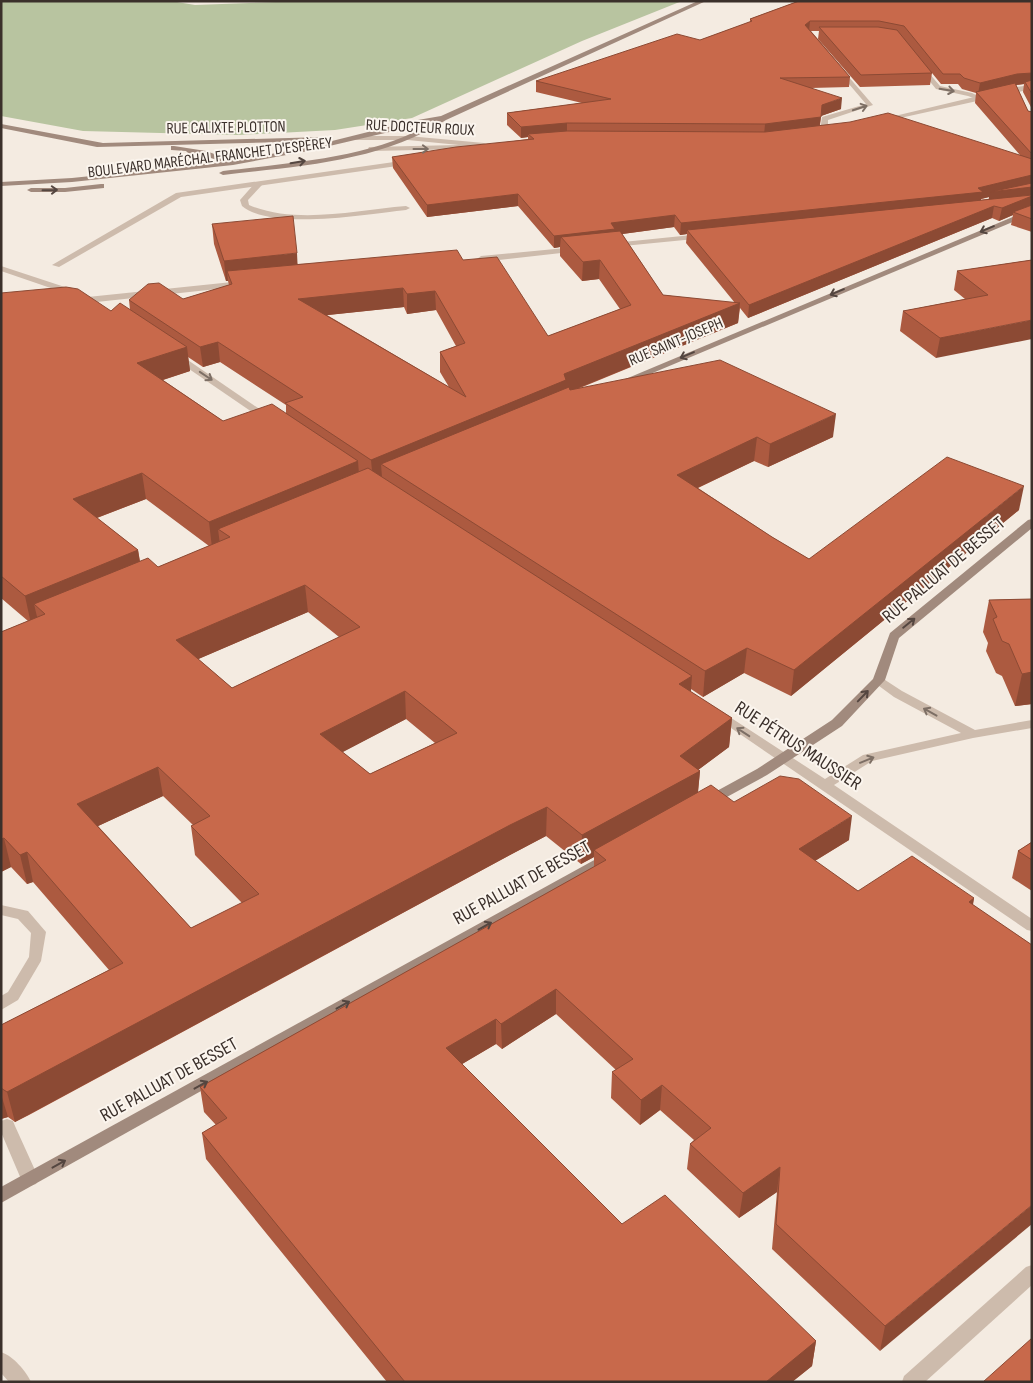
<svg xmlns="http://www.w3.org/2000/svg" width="1033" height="1383" viewBox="0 0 1033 1383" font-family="'Sofia Sans Condensed',sans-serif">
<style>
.green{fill:#b8c4a0}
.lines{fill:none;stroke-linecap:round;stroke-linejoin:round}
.lane{fill:#cdbbac;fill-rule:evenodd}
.street{fill:#cdbbac;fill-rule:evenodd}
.secondary{fill:#a18a7d;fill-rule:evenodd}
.wall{fill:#ac5a40;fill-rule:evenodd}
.shaded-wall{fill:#8c4a34}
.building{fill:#c8694b;stroke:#8c4a34;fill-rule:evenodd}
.oneway{stroke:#7d6f65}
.oneway2{stroke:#544640}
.labels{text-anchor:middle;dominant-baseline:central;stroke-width:4;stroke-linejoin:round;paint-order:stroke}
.far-street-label{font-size:16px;fill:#3b302b;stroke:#fbf5ee}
.street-label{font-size:19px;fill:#3b302b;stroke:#fbf5ee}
</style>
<rect width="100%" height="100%" fill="#f4ebe1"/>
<polygon class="green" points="1,1 171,1 195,5 305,1 682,1 582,41 412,118 335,130 238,135 83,131 1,116"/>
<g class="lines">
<g class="lane">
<polygon points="919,66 923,66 940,86 972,93 982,98 979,100 968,96 936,89 919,68"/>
<polygon points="837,68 841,68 873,105 828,120 828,131 824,133 820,131 822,117 866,104 837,70"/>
<path d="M255 183 262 185 248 200 249 205C297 225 356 210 406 206L410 208 406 210C368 214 272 231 242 206L240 200Z"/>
<polygon points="1,905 28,911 46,932 41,961 18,1000 1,1010 1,996 8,992 29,957 31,933 18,919 1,915"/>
<polygon points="7,1119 13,1121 15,1126 39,1179 36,1184 30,1186 24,1184 21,1179 1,1132 1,1121"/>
</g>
<g class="street">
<polygon points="1032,85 1032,89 882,122 878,120 1016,87"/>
<polygon points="352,136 408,136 484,143 488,145 484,147 467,146 467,149 464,149 372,151 368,149 369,147 459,145 408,140 352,140"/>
<polygon points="408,160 412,162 411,164 181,197 59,267 52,265 176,193"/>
<polygon points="702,234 706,236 705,238 613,247 609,245 613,243"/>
<polygon points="576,247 580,249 579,251 481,262 477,259 481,256"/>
<polygon points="1,266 80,292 81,294 74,296 1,271"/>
<polygon points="242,281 245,282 245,286 78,304 74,301 78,298"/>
<polygon points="176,353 179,354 274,419 273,421 265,421 173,358 173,354"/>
<polygon points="879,676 902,691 975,730 1032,720 1032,728 973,738 872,761 834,785 1032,919 1032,931 1027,930 712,715 714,712 722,712 825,779 863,755 961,733 894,697 875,683 873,680 875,677"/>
<polygon points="1032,1265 1032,1285 925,1382 902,1382 904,1376 1026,1267"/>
<path d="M1 1352C13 1356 26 1371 31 1382H9L1 1373Z"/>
</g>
<g class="secondary">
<path d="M698 1H706L446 120C381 162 298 166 223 175L219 173 223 171C287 163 377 158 432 122L308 151 233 165 72 182 1 186V182L72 178 187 166 189 154 186 151 171 150V146H174L206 151 234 161 308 147 412 121 441 116ZM196 153 223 162 194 165Z"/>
<polygon points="1,124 103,143 324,137 328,139 324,141 97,147 1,128"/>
<polygon points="101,184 104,184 104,188 65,192 31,192 27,190 31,188 65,188"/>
<polygon points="1032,209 1032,214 624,385 618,385 616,383"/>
<polygon points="1032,519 1032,528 899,638 885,680 842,726 767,775 714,804 704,804 702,801 704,798 757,769 832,720 873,679 890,633 1028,520"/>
<polygon points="607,853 612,855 614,858 612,861 1,1203 1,1187"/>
</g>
</g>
<g class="wall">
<path d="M799 1H1032V109L1023 92 1024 84 1016 85 1028 111 1032 112V232L1011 225 1013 215 999 221 992 218 748 318 740 308 738 323 580 388 833 437 768 467 754 461 698 488 772 537 809 559 1019 510 791 696 744 673 703 697 691 689V692L732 718 729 747 698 770 700 771 698 793 734 802 849 840 815 861 858 891 974 898 973 905 1032 945 880 1351 772 1249 777 1192 739 1218 687 1169 690 1144 694 1140 660 1110 640 1125 611 1098 612 1072 616 1070 556 1014 502 1049 496 1044 462 1064 622 1224 816 1341 812 1366 792 1382H387L206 1159 202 1133 216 1125 204 1112 200 1087 594 867V857L581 864 546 836 510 855 29 1115 15 1122 8 1117 1 1119V1025L109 970 33 882 27 884 11 867 1 872V632L28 621 1 598V293L111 311 130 310 129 300 183 299 229 285 228 281H226L214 244 212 224 298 264 463 260 548 336 620 309 599 279 582 281 560 256V247L554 248 518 206 427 217 393 168 392 157 528 139V137L521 138 507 125V113L582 103 536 92V81L700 40 750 22V19ZM811 31H819L818 39 860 87 930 85 932 73 941 84H958L962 89 976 93 975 103 1020 155 820 125 821 116 841 109 811 88 849 87 850 77ZM989 197V199L981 200V199ZM674 227 680 235 687 234 686 243 735 303 663 295 622 234ZM404 307 407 314 436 310 456 346 440 352V372L449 387 327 315ZM188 357 203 367 220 362 286 405V413L223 421 163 380 190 371ZM146 499 209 546 158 567 140 561 138 550 97 518ZM308 612 339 637 232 688 198 659ZM406 719 435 743 370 774 342 752ZM163 796 193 825 191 826 195 855 242 903 191 928 98 826Z"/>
<polygon points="1032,260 936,358 900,331 903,311 965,299 954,290 957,271"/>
<polygon points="1032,599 1032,704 1015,706 1002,676 996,673 986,651 988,643 983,632 989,600"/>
<polygon points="1032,842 1032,891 1012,878 1018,851"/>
</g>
<g class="shaded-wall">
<polygon points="810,21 809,31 805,25"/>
<polygon points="1032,73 1032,84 1025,82 1024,84 1016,85 978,94 980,83 1017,74"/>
<polygon points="842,98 841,109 821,116 822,105"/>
<polygon points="821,117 819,129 764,135 765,124"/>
<polygon points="567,123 567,134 528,134 528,137 521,138 521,127"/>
<polygon points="1032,175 1032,205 1013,212 1013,215 999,221 1002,208 988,204 989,197 981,199 981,204 687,230 687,234 680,235 681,223 978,188"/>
<polygon points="518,194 518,206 427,217 427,205"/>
<polygon points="994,206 992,218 748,318 749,305"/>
<polygon points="675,215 674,227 615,235 561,237 560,247 554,248 554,236 611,223"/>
<polygon points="297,253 298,274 227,271 228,281 226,281 224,261"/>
<polygon points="600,260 599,279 582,281 583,262"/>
<polygon points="403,288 404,307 300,318 298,299"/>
<polygon points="435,291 436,310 407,314 407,294"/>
<polygon points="740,303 738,323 566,393 381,464 382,477 373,481 371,460 564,374"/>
<polygon points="1032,320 1032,339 936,358 940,338"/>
<polygon points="218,342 220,362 203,367 200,347"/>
<polygon points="187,347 190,371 141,387 137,363"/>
<polygon points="836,414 833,437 768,467 770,444"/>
<polygon points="757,437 754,461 676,498 677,475"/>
<polygon points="358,461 360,487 230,537 218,529 220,545 212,548 209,522"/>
<polygon points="142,473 146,499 78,525 73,499"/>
<polygon points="1024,486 1019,510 791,696 794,670"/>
<polygon points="138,550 142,577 34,604 38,621 31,624 25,596"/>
<polygon points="305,585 308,612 180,667 176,640"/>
<polygon points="747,648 744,673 703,697 705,671"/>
<polygon points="1032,672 1032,704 1015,706 1022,674"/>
<polygon points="692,676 690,705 679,684"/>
<polygon points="405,691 406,719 322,763 320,734"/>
<polygon points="732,718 729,747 690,776 700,771 697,800 594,850 594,857 581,864 582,835 680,756"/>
<polygon points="158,767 163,796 83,833 77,804"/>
<polygon points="547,807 546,836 510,855 15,1122 7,1092 510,825"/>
<polygon points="852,816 849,840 795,873 799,849"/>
<polygon points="4,838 11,867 1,872 1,839"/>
<polygon points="27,852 33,882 27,884 20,855"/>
<polygon points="974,898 969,923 969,902"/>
<polygon points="556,989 556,1014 502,1049 501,1024"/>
<polygon points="496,1019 496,1044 447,1073 446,1048"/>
<polygon points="662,1085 660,1110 640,1125 641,1100"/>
<polygon points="1,1094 8,1117 1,1119"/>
<polygon points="780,1167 777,1192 739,1218 743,1193"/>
<polygon points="1032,1205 1032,1224 880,1351 885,1326"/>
<polygon points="816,1341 812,1366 792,1382 766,1382"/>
</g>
<g class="building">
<polygon points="799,1 1030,1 1032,2 1032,73 1017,74 980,83 964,78 960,74 943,74 904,26 879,21 810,21 805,25 850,77 780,78 842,98 822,105 821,117 765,124 567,123 521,127 507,113 611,99 536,81 677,34 700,40 752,21 750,19"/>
<polygon points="819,27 878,27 897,30 932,73 861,75"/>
<polygon points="1032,80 1032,94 1025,82"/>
<polygon points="1015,83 1028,111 1032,112 1032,154 976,92"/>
<polygon points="888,113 1032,159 1032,175 978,188 983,192 681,223 675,215 611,223 615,229 554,236 518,194 427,205 392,157 456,147 534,139 528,134 567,131 765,132 850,122"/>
<polygon points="1032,183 1032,187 990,192"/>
<polygon points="1032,195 1032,196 1002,208 994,206 749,305 687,230"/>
<polygon points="1032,205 1032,219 1013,212"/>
<polygon points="293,216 297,253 224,261 212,224"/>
<path d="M620 231 663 295 740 303 564 374 566 380 371 460 285 403 303 397 218 342 200 347 129 300 148 284 159 283 183 299 232 284 227 271 457 250 463 260 497 257 548 336 631 305 600 260 583 262 561 237ZM403 288 407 294 435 291 465 343 440 352 466 397 298 299Z"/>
<polygon points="1032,260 1032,320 940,338 903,311 988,295 957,271"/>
<polygon points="66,287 78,289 111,311 120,303 187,347 137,363 223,421 272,404 358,461 209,522 142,473 73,499 138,550 25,596 1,576 1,293"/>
<polygon points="720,360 836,414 770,444 757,437 677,475 772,537 809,559 947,457 1024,486 794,670 747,648 705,671 381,464 569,387 570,390"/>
<path d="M368 468 692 676 679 684 732 718 680 756 700 771 582 835 547 807 510 825 7 1092 1 1088V1025L123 963 27 852 20 855 4 838 1 839V632L45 614 34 604 148 558 158 567 230 537 218 529ZM305 585 360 627 232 688 176 640ZM405 691 457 733 370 774 320 734ZM158 767 210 816 191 826 259 894 191 928 77 804Z"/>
<polygon points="1032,599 1032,672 1022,674 1009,644 1002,641 993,619 997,617 989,600"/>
<polygon points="780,776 799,779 852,816 799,849 858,891 912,856 974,898 969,902 1032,945 1032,1205 885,1326 776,1224 780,1167 743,1193 690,1144 711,1128 662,1085 641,1100 612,1072 633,1059 556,989 501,1024 496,1019 446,1048 622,1224 665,1195 816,1341 766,1382 405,1382 202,1133 227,1118 200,1087 606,860 594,850 711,785 734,802"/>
<polygon points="1032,842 1032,860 1018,851"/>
<polygon points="1032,1338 1032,1382 983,1382"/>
</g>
<defs><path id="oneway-shaft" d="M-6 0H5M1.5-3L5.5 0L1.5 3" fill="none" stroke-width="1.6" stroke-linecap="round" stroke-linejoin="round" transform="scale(1.25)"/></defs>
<g class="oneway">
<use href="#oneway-shaft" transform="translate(947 90) rotate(9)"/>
<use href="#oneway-shaft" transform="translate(860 108) rotate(-18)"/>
<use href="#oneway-shaft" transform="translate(421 149)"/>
<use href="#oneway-shaft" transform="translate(206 376) rotate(34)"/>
<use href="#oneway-shaft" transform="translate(930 712) rotate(-151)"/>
<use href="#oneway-shaft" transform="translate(743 732) rotate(-147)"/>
<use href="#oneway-shaft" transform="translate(867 760) rotate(-22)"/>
</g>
<g class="oneway2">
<use href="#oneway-shaft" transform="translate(298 162) rotate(-9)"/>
<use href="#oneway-shaft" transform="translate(50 190) rotate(-1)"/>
<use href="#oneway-shaft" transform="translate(987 229) rotate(157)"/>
<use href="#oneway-shaft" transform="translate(837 292) rotate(157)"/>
<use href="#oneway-shaft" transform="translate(687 355) rotate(157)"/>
<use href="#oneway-shaft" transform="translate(909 623) rotate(-39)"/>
<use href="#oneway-shaft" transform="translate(863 696) rotate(-46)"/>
<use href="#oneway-shaft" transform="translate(485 926) rotate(-29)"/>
<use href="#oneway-shaft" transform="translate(343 1005) rotate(-29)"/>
<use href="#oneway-shaft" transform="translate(201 1085) rotate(-29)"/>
<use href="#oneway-shaft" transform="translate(59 1164) rotate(-29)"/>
</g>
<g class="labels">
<g class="far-street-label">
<text transform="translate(226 128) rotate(-1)">RUE CALIXTE PLOTTON</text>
<text transform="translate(420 128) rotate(3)">RUE DOCTEUR ROUX</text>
<text transform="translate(210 158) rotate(-7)">BOULEVARD MARÉCHAL FRANCHET D'ESPÈREY</text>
<text transform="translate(676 342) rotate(-23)">RUE SAINT-JOSEPH</text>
</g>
<g class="street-label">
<text transform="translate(944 570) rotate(-40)">RUE PALLUAT DE BESSET</text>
<text transform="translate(798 746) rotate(33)">RUE PÉTRUS MAUSSIER</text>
<text transform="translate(522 883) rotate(-29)">RUE PALLUAT DE BESSET</text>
<text transform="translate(169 1080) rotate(-29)">RUE PALLUAT DE BESSET</text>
</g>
</g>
<rect width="1033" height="1383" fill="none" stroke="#3b302b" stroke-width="5"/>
</svg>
